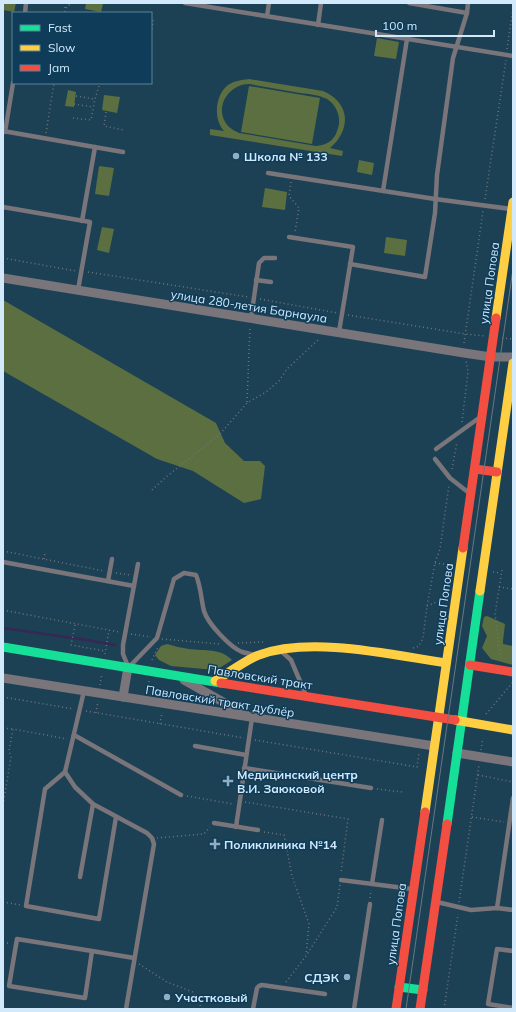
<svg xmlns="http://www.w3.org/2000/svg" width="516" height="1012" viewBox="0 0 516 1012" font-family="Mulish,sans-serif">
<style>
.green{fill:#5c6f40;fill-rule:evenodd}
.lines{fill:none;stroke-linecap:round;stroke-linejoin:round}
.stream{stroke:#372755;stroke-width:2.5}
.path{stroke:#6e757d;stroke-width:1.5;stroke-dasharray:1 3;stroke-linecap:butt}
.lane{stroke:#79757a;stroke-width:4.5}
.street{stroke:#79757a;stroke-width:9}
.fast{stroke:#16e098;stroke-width:9}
.slow{stroke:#ffcf43;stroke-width:9}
.jam{stroke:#f24e42;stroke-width:9}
.tram{stroke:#697781;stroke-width:1}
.poi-dot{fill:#92aec1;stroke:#0e3c59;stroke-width:1.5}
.labels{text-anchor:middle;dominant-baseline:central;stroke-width:3;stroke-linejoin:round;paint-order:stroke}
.poi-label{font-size:12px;font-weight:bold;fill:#d1e9fb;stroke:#0e3c59;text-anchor:start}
.street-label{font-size:12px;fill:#d1e9fb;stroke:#0e3c59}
</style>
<rect width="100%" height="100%" fill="#1c4155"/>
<g class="green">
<polygon points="3,3 16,3 14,12 3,10"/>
<polygon points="86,3 103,4 101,12 85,9"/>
<polygon points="377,38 399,42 396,59 374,56"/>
<path d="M249 79 323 91C351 103 351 130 330 148L343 151 342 156 210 135V129L224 131C213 119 215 95 228 85 234 81 241 80 249 79ZM249 84C266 87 283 90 300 93 309 94 319 95 327 99 338 106 342 120 337 131 334 141 326 145 316 146L239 133C235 131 231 129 228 126 213 109 228 84 249 84Z"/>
<polygon points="249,86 320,98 312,144 241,132"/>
<polygon points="68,90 76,92 74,107 65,106"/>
<polygon points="104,95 120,97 117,113 102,110"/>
<polygon points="359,160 374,163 372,175 357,172"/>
<polygon points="99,166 114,168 109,196 95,194"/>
<polygon points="265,188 287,192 285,210 262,207"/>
<polygon points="102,227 114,229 109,253 97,250"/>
<polygon points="386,237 407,240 405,256 384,253"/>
<polygon points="3,300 216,423 225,443 244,461 260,461 265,466 261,499 244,503 193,471 157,459 3,371"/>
<polygon points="487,616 505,624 503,641 503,644 513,646 513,665 491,659 482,648 487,636 482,626 484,617"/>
<path d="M167 644C174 646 182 648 189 649 204 651 221 648 232 660L218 669H204L171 666 159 660 155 655 161 646Z"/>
</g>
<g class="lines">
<polyline class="stream" points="3,628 87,640 115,645"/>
<g class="path">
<polyline points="65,3 65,13"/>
<polyline points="66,8 71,3"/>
<polyline points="89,13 89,10"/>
<polyline points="96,13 97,11"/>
<polyline points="151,37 153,20"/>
<polyline points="507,49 513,8"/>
<polyline points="76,96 95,99"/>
<polyline points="74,104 93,107"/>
<polyline points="106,112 104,126 124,130"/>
<polyline points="73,118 91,120 95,99 100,83"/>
<polyline points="46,133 54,83"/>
<polyline points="291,182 289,196 299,208 295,232"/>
<polyline points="485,199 506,60"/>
<polyline points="3,258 76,271"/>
<polyline points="88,272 248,297"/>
<polyline points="260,299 337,313"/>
<polyline points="348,315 465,334 485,336"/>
<polyline points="502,338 513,339"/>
<polyline points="464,343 483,211"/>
<polyline points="247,402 250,326"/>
<polyline points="462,422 468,372 466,361"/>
<polyline points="452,469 457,442"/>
<polyline points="152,490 166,477 220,434 247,403 266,392 279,381 287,369 320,338"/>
<polyline points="3,551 104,571"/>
<polyline points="44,559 45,552"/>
<polyline points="435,563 451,565"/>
<polyline points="502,570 495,614 500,654 502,658 504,660"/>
<polyline points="493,572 501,573"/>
<polyline points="116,573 130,575"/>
<polyline points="499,587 513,589"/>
<polyline points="427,606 446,598"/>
<polyline points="3,610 119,632"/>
<polyline points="75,625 71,645 105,651"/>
<polyline points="131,634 151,637"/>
<polyline points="162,639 220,644"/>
<polyline points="238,643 264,642"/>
<polyline points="413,648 419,646 423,638 427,606 435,563 440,549 449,485"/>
<polyline points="105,654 109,630"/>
<polyline points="152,660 158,647"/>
<polyline points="149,681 148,687 166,690 165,695"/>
<polyline points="100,685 102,673"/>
<polyline points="3,697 74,709"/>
<polyline points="86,711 244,738"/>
<polyline points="96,713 98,701"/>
<polyline points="486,714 513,682"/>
<polyline points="160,724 162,712"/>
<polyline points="3,728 13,729"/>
<polyline points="255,740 417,767 419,753"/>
<polyline points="481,750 483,738"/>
<polyline points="478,775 513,782"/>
<polyline points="377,789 402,792"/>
<polyline points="187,796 233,804"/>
<polyline points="245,802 348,819 341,873"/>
<polyline points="3,805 11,757 9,751 13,729 67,739"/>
<polyline points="472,817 504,822"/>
<polyline points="264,832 284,835 292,876 309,924 306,955"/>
<polyline points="157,838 204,834 210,827"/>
<polyline points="370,898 371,890"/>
<polyline points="3,902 21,905"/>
<polyline points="459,902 479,765"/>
<polyline points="3,943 11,943"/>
<polyline points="139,964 167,982 193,992 202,1009"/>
<polyline points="286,982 306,956 337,907 340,885"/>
<polyline points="444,1009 458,914"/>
</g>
<g class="lane">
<polyline points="185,3 513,56"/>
<polyline points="409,3 467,13"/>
<polyline points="25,13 26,3"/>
<polyline points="267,16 269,3"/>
<polyline points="318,25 321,3"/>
<polyline points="3,131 123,152"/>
<polyline points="5,132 13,83"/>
<polyline points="268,173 435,199 511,209"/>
<polyline points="383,191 407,39"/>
<polyline points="3,207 90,222 78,290"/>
<polyline points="82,221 95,147"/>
<polyline points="289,237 353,247 339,332"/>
<polyline points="350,264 425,277 435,213 437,175 453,58 467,13 468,3"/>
<polyline points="256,280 271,282"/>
<polyline points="251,318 259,263 264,258 275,258"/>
<polyline points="436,449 479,418"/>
<polyline points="435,459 450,478 469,493"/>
<polyline points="3,562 134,586"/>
<polyline points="108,581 112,559"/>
<polyline points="281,651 291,660 305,693"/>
<polyline points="127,664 123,654 123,645 138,564"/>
<path d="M131 665 157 638 174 579 184 573 196 575C201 587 201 599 204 611 208 624 230 647 242 652 246 653 251 654 255 655"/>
<polyline points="84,691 65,772 75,787 93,804 147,833 152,838 154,844 126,1009"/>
<polyline points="74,735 181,795"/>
<polyline points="195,746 246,755"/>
<polyline points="244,768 371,788"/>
<polyline points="65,772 45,789 26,906 99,919 116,817"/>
<polyline points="214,823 258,830"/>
<polyline points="236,827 252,718"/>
<polyline points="80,877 93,804"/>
<polyline points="341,880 412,889"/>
<polyline points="372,884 382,820"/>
<polyline points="437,902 471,910 497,908 513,910"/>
<polyline points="497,908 513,798"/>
<polyline points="92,951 17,939 9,986 85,998 92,951 134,958"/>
<polyline points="513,951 497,949 488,1004 513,1008"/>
<polyline points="253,1009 257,988 259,986 262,985 325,994"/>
<polyline points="354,1009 370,904"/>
</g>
<g class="street">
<polyline points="3,278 464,353 491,357 513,357"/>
<polyline points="3,678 434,746"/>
<polyline points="184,680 246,715"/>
<polyline points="123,697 128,667"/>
<polyline points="457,753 513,762"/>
</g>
<g class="fast">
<polyline points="3,647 221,683"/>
<polyline points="447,824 480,591"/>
<polyline points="399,987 423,990"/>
</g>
<g class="slow">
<polyline points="496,318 513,202"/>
<polyline points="480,591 513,363"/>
<path d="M215 681C227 674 247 659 259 655 311 636 392 655 446 663"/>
<polyline points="455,720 513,730"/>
<polyline points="425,812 463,548"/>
</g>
<g class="jam">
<polyline points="475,469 497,472"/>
<polyline points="463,548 496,318"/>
<polyline points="470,665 513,672"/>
<polyline points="221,683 455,720"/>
<polyline points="396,1009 425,812"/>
<polyline points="420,1009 447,824"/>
</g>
<polyline class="tram" points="406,1009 513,269"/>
</g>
<g class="poi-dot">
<circle cx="236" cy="156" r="4"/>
<path d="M226 775h4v4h4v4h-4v4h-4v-4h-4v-4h4z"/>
<path d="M213 838h4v4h4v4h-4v4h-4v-4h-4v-4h4z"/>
<circle cx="347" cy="977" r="4"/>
<circle cx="167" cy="997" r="4"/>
</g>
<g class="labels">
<g class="poi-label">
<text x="244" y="156">Школа № 133</text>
<text x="237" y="774">Медицинский центр<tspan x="237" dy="14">В.И. Заюковой</tspan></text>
<text x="224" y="844">Поликлиника №14</text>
<text x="339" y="977" text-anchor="end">СДЭК</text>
<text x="175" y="997">Участковый</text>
</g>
<g class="street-label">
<text transform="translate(489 283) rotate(-82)">улица Попова</text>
<text transform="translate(249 306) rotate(9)">улица 280-летия Барнаула</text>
<text transform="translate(443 604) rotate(-82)">улица Попова</text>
<text transform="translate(260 677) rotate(9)">Павловский тракт</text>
<text transform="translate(220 701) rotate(9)">Павловский тракт дублёр</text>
<text transform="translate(396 924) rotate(-82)">улица Попова</text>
</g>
</g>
<rect width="516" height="1012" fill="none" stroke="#d1e9fb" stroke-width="8"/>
<rect x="12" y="12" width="140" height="72" fill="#0e3c59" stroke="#5c819a"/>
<rect x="20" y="25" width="20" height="6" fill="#16e098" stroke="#5c819a"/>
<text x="48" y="32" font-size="12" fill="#d1e9fb">Fast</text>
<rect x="20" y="45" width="20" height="6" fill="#ffcf43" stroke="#5c819a"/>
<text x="48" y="52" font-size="12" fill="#d1e9fb">Slow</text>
<rect x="20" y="65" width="20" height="6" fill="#f24e42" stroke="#5c819a"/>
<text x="48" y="72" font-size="12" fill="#d1e9fb">Jam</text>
<path d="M376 30v6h118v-6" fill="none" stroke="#d1e9fb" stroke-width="2"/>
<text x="382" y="30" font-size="12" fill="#d1e9fb" stroke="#0e3c59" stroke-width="3" paint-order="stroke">100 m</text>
</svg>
